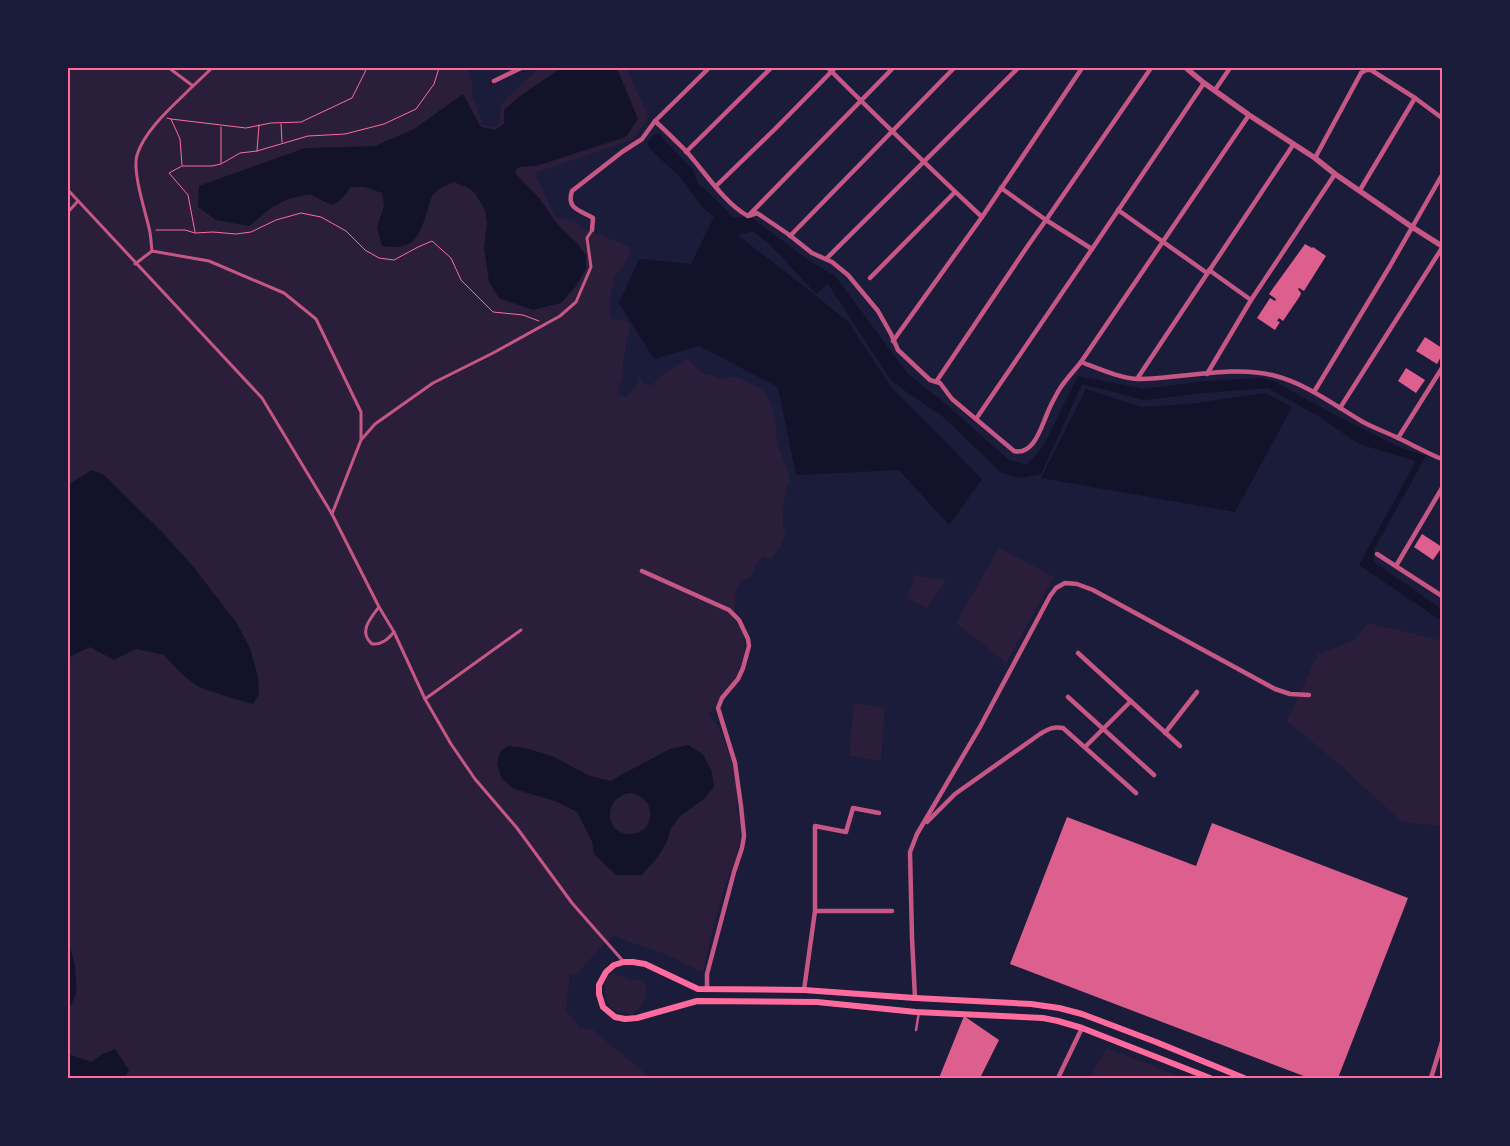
<svg xmlns="http://www.w3.org/2000/svg" width="1510" height="1146" viewBox="0 0 1510 1146" font-family="'Alegreya Sans',sans-serif">
<style>
.green{fill:#2a1e3b}
.water{fill:#12122b;fill-rule:evenodd}
.building{fill:#dd5f8e}
.lines{fill:none;stroke-linecap:round;stroke-linejoin:round}
.path{stroke:#ff6b9d;stroke-width:1}
.service{stroke:#c65784;stroke-width:2.5}
.pedestrian{stroke:#c65784;stroke-width:3}
.minor{stroke:#c65784;stroke-width:4.5}
.tertiary{stroke:#c65784;stroke-width:5.5}
.secondary{stroke:#ff6b9d;stroke-width:6}
.neatline{fill:none;stroke:#ff6b9d;stroke-width:2}
</style>
<rect width="100%" height="100%" fill="#1b1b3a"/>
<g class="green">
<path d="M68 68H468V71L472 84V95L483 125 493 127 499 123 501 104 539 68H626L649 117 632 140 535 173 555 217 575 221 583 228 630 247C632 259 619 270 613 279L614 282 609 303 612 318 620 320 624 318 630 325 623 363C625 371 622 380 618 387L619 395 626 398 638 383V375L645 385H652L661 376 687 358 702 373 717 377 719 379C726 378 734 375 740 378 749 381 754 387 763 388 768 396 772 404 774 413 777 423 775 434 778 444 781 458 792 471 789 485L787 486C785 496 782 516 783 525 784 530 786 532 785 537 784 542 774 556 770 559L764 557 757 563 750 578 742 580 736 589 734 619 744 635 745 645 744 656 737 677 708 715C710 718 714 721 716 724 728 741 741 790 736 809 743 822 740 841 737 855 736 863 730 871 727 879 718 911 709 941 703 973L667 955 614 936 606 942 576 975 570 974 566 1010 580 1028 592 1029 647 1075 645 1078H68Z"/>
<polygon points="999,548 1054,577 1006,663 956,623"/>
<polygon points="912,575 946,580 927,608 907,598 913,581"/>
<polygon points="1369,623 1439,640 1442,642 1442,826 1402,822 1339,764 1287,721 1318,654 1353,641"/>
<polygon points="854,703 885,708 881,761 849,756"/>
<path d="M613 973 630 980 640 979 646 983C648 995 643 1008 632 1014 627 1014 621 1013 616 1011 603 1004 603 987 608 975Z"/>
<polygon points="1107,1048 1184,1078 1089,1078"/>
</g>
<g class="water">
<path d="M561 68H615L619 73 638 119 626 137 536 166 521 167 515 170 516 174 539 198 558 225 577 243 586 255V269L576 286 561 303 533 310 499 298 489 282 484 248 487 223 485 210 474 192 468 188 454 182C447 185 439 188 434 194 430 198 429 204 428 209 419 237 415 251 382 246L377 227 384 206 382 193 365 187H351C345 195 341 202 331 205L310 194 288 199 271 208 249 226 216 220 198 207 199 186 305 148 375 146 414 129 463 94 481 127 495 130 504 124V110L520 96Z"/>
<polygon points="659,133 667,143 694,171 698,184 706,190 733,217 752,218 811,262 835,276 908,374 941,400 1009,460 1027,465 1044,445 1078,376 1144,389 1206,381 1262,378 1274,381 1333,414 1401,448 1426,456 1374,549 1374,562 1440,608 1442,608 1442,621 1359,565 1416,461 1359,444 1318,416 1268,388 1203,393 1144,400 1082,384 1041,474 1021,478 1002,473 942,416 908,393 891,380 828,284 816,294 782,257 768,243 753,231 738,235 703,208 680,177 650,149 647,142 654,135"/>
<polygon points="714,217 815,295 848,322 891,387 982,479 949,525 899,470 796,475 778,387 699,346 654,359 619,303 639,259 691,264"/>
<polygon points="1086,389 1141,407 1191,404 1265,393 1292,407 1235,512 1041,478"/>
<polygon points="92,470 104,475 162,532 191,564 236,622 250,648 258,677 259,694 253,704 228,697 199,687 184,676 164,655 136,649 114,660 90,647 71,656 68,660 68,485"/>
<path d="M688 745 703 754 712 772 714 787 704 799 680 816 671 828 666 844 656 859 642 875H616L594 854 592 842 577 812 555 801 514 789 502 779 497 765 500 752 508 746 526 748 554 757 590 776 610 781 670 749ZM629 793C658 795 657 835 629 834 604 834 603 798 629 793Z"/>
<path d="M68 946C75 955 77 981 76 992 75 998 71 1006 68 1010Z"/>
<polygon points="115,1049 129,1070 125,1078 68,1078 68,1054 91,1062 103,1054"/>
</g>
<g class="building">
<polygon points="1305,244 1312,248 1313,247 1326,256 1304,291 1299,288 1298,289 1301,293 1300,296 1283,321 1279,318 1277,321 1280,322 1275,330 1257,318 1270,298 1275,301 1276,299 1269,294"/>
<polygon points="1425,337 1442,348 1442,355 1437,364 1416,351"/>
<polygon points="1406,368 1425,380 1416,393 1398,381"/>
<polygon points="1422,534 1442,547 1433,560 1414,547"/>
<polygon points="1067,817 1196,866 1212,823 1408,898 1338,1078 1309,1078 1010,964"/>
<polygon points="964,1016 999,1040 980,1078 939,1078"/>
</g>
<g class="lines">
<g class="path">
<polyline points="167,118 171,119 180,139 182,165"/>
<polyline points="171,119 246,128 271,123 301,122 352,98 365,72 366,68"/>
<polyline points="281,124 282,142"/>
<polyline points="221,127 221,163"/>
<polyline points="257,151 259,125"/>
<polyline points="156,230 185,230 195,233 213,232 236,234 251,232 276,220 301,213 321,217 346,231 365,250 379,258 394,260 418,247 432,241 451,258 461,280 493,312 523,315 539,321"/>
<polyline points="195,232 188,195 169,173 182,166 212,166 221,164 240,153 257,151 308,136 345,134 384,124 416,109 434,84 439,68"/>
</g>
<polyline class="service" points="916,1030 919,1012"/>
<g class="pedestrian">
<polyline points="169,68 193,86 212,68"/>
<polyline points="68,190 262,398 332,514 379,607 394,632 425,699 451,744 475,779 517,828 572,903 623,961"/>
<polyline points="68,212 78,201"/>
<path d="M152 251C151 243 151 235 149 228 145 210 132 171 137 155 145 129 174 105 193 86"/>
<polyline points="135,264 152,251 209,261 284,293 316,319 361,412 361,439"/>
<polyline points="332,514 361,440 375,424 433,383 493,353 560,316 576,302 591,267 587,238 592,230"/>
<path d="M379 607C370 619 358 632 372 644 382 645 388 639 394 632"/>
<polyline points="425,699 521,630"/>
</g>
<g class="minor">
<path d="M828 68C878 118 930 168 982 217"/>
<polyline points="494,81 521,68"/>
<polyline points="1215,90 1230,68"/>
<path d="M655 121C666 131 676 141 686 151 704 171 725 204 748 216L757 213 788 234 812 253 832 262 848 275 878 311 891 334 898 350 930 380 940 383 952 399 1014 451C1033 456 1041 428 1047 414 1050 406 1055 397 1059 390 1065 380 1074 371 1081 362 1097 368 1122 379 1139 379 1180 379 1232 365 1272 375 1306 383 1334 405 1363 422 1374 428 1386 432 1398 438 1413 445 1427 453 1442 459"/>
<polyline points="686,152 771,68"/>
<polyline points="1315,158 1361,73 1366,70 1371,70 1415,98 1442,118"/>
<polyline points="716,186 775,129 835,68"/>
<polyline points="1001,188 1046,220 1151,68"/>
<polyline points="1360,190 1415,98"/>
<polyline points="1118,210 1207,273"/>
<polyline points="749,215 893,68"/>
<path d="M592 230 593 218C580 210 566 209 572 191L622 152 642 139 655 121 709 68"/>
<polyline points="790,236 954,68"/>
<polyline points="826,259 1018,68"/>
<polyline points="1209,270 1251,300"/>
<polyline points="870,278 955,192"/>
<polyline points="893,341 982,217 1082,68"/>
<polyline points="1081,362 1249,115"/>
<polyline points="1207,374 1251,300 1335,174"/>
<polyline points="1137,379 1293,145"/>
<polyline points="936,382 1027,247 1046,220 1092,249 1204,83"/>
<polyline points="1314,392 1390,266 1442,175"/>
<polyline points="1340,408 1442,248"/>
<polyline points="976,419 1092,249"/>
<polyline points="1398,438 1442,368"/>
<polyline points="1377,554 1442,596"/>
<polyline points="1396,566 1442,488"/>
<polyline points="642,571 729,610 739,620 748,639 749,646 743,668 738,679 722,698 718,708 735,763 741,806 744,836 742,848 734,872 707,974 707,990"/>
<polyline points="1078,653 1180,746"/>
<polyline points="1068,697 1154,775"/>
<polyline points="1165,733 1197,692"/>
<polyline points="1085,747 1131,701"/>
<path d="M927 822 955 794 1040 734C1048 729 1054 726 1063 728L1136 793"/>
<polyline points="917,834 980,727 1050,596 1056,588 1065,583 1077,584 1093,590 1275,689 1290,694 1309,695"/>
<polyline points="815,911 815,826 846,832 853,808 879,813"/>
<polyline points="804,990 815,911 892,911"/>
<polyline points="915,998 912,938 910,852 917,834"/>
<polyline points="1058,1078 1082,1028"/>
<polyline points="1431,1078 1442,1042"/>
</g>
<polyline class="tertiary" points="1186,68 1204,83 1249,115 1315,158 1335,174 1412,227 1442,246"/>
<polyline class="secondary" points="1210,1078 1082,1028 1058,1021 1043,1018 916,1012 817,1002 697,1001 637,1018 625,1019 615,1017 603,1007 599,994 599,985 606,972 614,965 624,962 633,962 645,964 698,989 804,990 915,998 1031,1004 1059,1008 1082,1014 1156,1042 1244,1078"/>
</g>
<rect width="1510" height="1146" fill="none" stroke="#1b1b3a" stroke-width="138"/>
<rect x="69" y="69" width="1372" height="1008" class="neatline"/>
</svg>
